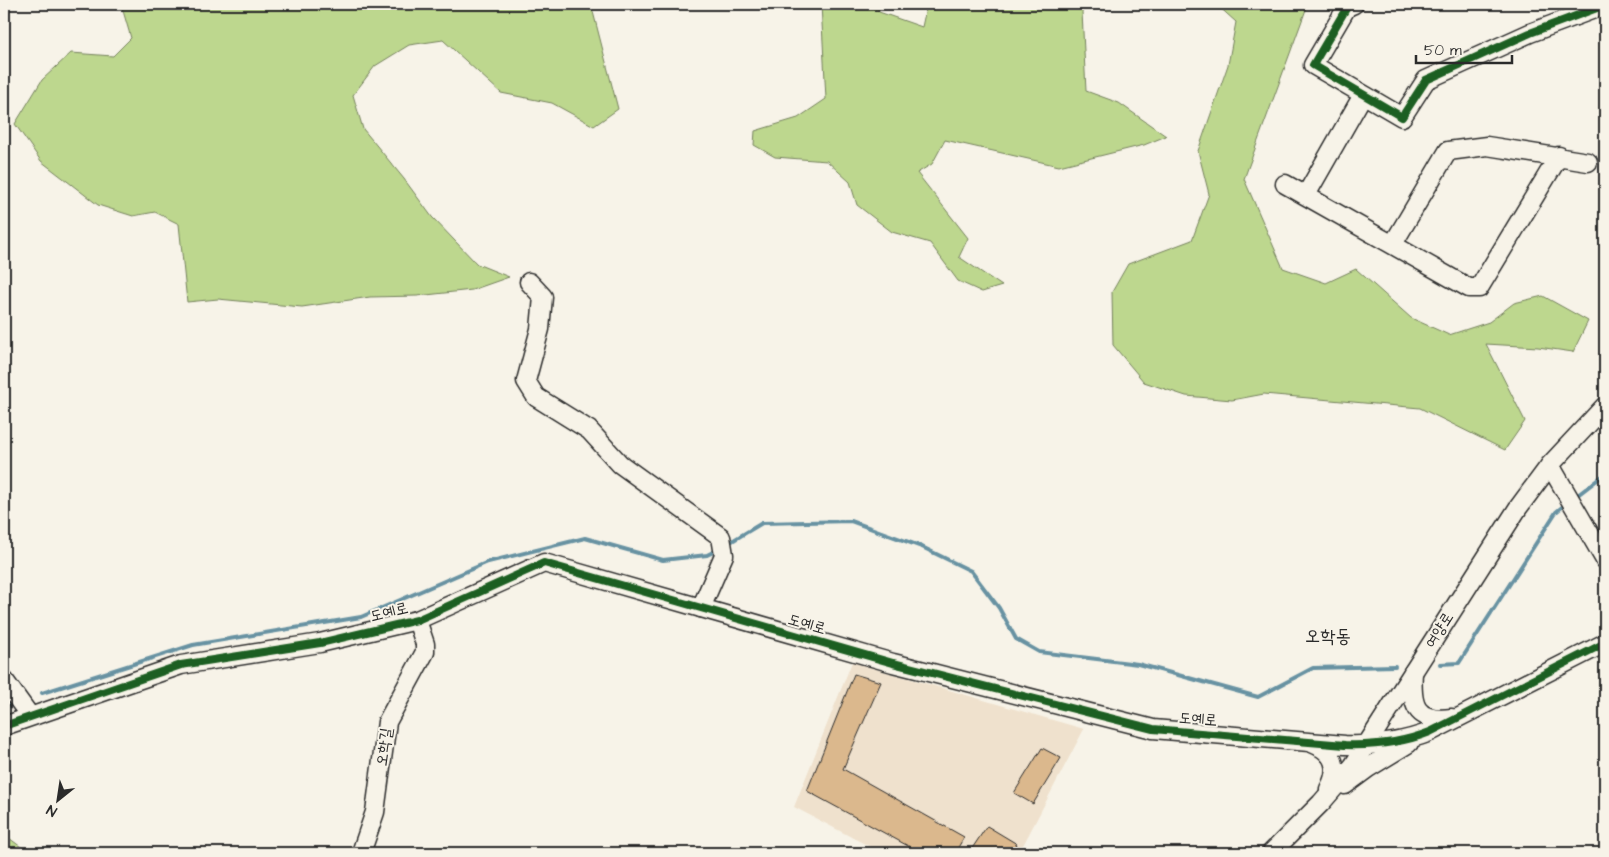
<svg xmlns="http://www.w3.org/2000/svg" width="1609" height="857" viewBox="0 0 1609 857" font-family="'Architects Daughter','Poor Story',sans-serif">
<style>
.built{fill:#efe1cd}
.green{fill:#bdd78e;stroke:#74815c}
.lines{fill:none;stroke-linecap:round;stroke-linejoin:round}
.stream{stroke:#6792a2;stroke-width:4}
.building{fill:#dbb88d;stroke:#2b2b2b}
.minor-casing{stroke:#2b2b2b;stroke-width:21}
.minor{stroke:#f7f3e8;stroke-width:18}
.cycleway-casing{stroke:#f7f3e8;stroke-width:11}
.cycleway{stroke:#1b5e20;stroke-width:8}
.labels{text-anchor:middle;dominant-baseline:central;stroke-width:4;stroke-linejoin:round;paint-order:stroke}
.street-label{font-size:16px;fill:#2b2b2b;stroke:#f7f3e8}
.quarter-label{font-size:19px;fill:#2b2b2b;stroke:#f7f3e8}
</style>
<rect width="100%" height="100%" fill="#f7f3e8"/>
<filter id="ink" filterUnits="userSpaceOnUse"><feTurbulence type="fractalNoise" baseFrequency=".02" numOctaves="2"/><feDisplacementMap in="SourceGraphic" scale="10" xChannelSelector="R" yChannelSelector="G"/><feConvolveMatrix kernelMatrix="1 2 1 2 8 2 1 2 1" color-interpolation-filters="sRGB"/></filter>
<g filter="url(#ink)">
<polygon class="built" points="852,662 1084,729 1019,853 882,853 794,807"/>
<g class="green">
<polygon points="121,4 591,4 618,109 594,126 552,103 501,93 443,40 409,45 375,66 353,95 363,129 404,179 432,217 477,264 509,277 472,290 417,296 370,297 302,307 218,299 187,302 179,224 155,212 133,216 98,205 41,161 15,124 42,80 71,53 113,56 131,38"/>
<polygon points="821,4 878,4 879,12 922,27 927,4 1087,4 1082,12 1086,91 1119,103 1166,136 1144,145 1059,166 945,140 932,164 917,173 968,238 959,257 1002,286 982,292 958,281 930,243 892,232 857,205 850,182 827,161 775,157 754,145 755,131 798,118 826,99"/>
<polygon points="1216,4 1308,4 1244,179 1283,268 1326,283 1356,269 1411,318 1449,335 1489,322 1514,303 1543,296 1588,321 1573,352 1538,347 1486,344 1525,421 1505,450 1420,408 1264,394 1232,400 1186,396 1144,382 1113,345 1112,292 1128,264 1192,240 1209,194 1198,151 1228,65 1236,22"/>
<polygon points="9,838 29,853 4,853 4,847"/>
</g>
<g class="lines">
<g class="stream">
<polyline points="1579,494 1605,474"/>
<polyline points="727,544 762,523 851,521 922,547 971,571 999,608 1016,639 1039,652 1138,664 1258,697 1313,668 1395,666"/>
<polyline points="1440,664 1459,663 1556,512 1562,507"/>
<polyline points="42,693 193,645 361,617 488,562 585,538 663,560 707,555 719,549"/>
<polyline points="4,708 16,703"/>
</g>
</g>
<g class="building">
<polygon points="854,674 881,682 843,769 964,837 955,853 921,853 807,791"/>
<polygon points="1042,748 1061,758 1033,804 1014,793"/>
<polygon points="987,826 1017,844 1012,853 969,853"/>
</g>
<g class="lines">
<g class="minor-casing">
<g id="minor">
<polyline points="1354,4 1347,7 1313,65 1402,117 1426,80 1530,33 1605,5"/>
<polyline points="1285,184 1469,288 1479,288 1559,156"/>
<polyline points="1306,195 1363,95"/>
<polyline points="1393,244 1448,151 1487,146 1588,162"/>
<polyline points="529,282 543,297 540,329 526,381 536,397 589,430 620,464 721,537 724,555 701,608"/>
<polyline points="1550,465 1605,560"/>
<path d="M1413 672C1411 704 1414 723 1452 718"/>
<polyline points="4,680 30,716"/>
<path d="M4 726 181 665 320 643 417 620 544 563 893 663 1153 729 1345 745C1375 746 1402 743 1430 732L1605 643"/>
<path d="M1312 743C1335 752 1340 768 1329 789"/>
<polyline points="1345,785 1368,768 1409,743"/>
<polyline points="361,853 375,812 387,722 425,652 425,644 417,620"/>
<polyline points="1271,853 1321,803 1353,766 1518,508 1550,465 1605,406"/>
</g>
</g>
<use href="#minor" class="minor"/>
<g class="cycleway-casing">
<g id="cycleway">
<polyline points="1354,4 1347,7 1313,65 1402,117 1426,80 1530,33 1605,5"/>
<path d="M4 726 181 665 320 643 417 620 544 563 893 663 1153 729 1345 745C1375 746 1402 743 1430 732L1605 643"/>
</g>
</g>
<use href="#cycleway" class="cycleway"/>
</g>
</g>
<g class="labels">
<g class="street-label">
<text transform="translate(389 612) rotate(-14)">도예로</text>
<text transform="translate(807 624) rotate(16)">도예로</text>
<text transform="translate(1439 630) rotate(-58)">여양로</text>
<text transform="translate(1198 719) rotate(4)">도예로</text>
<text transform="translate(384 747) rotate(-82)">오학길</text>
</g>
<g class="quarter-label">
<text x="1328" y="636">오학동</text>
</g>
</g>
<rect width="1609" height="857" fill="none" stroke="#f7f3e8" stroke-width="20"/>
<rect x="10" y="10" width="1589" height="837" fill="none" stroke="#2b2b2b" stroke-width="2" filter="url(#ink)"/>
<g transform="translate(58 800) rotate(210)" stroke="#f7f3e8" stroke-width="4" paint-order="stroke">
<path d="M0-4L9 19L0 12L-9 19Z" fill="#2b2b2b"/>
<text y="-8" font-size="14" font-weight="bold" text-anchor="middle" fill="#2b2b2b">N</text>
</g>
<path d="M1416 55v8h96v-8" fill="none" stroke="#2b2b2b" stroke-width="2.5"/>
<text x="1424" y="55" font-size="15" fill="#2b2b2b" stroke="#f7f3e8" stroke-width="4" paint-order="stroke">50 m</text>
</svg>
